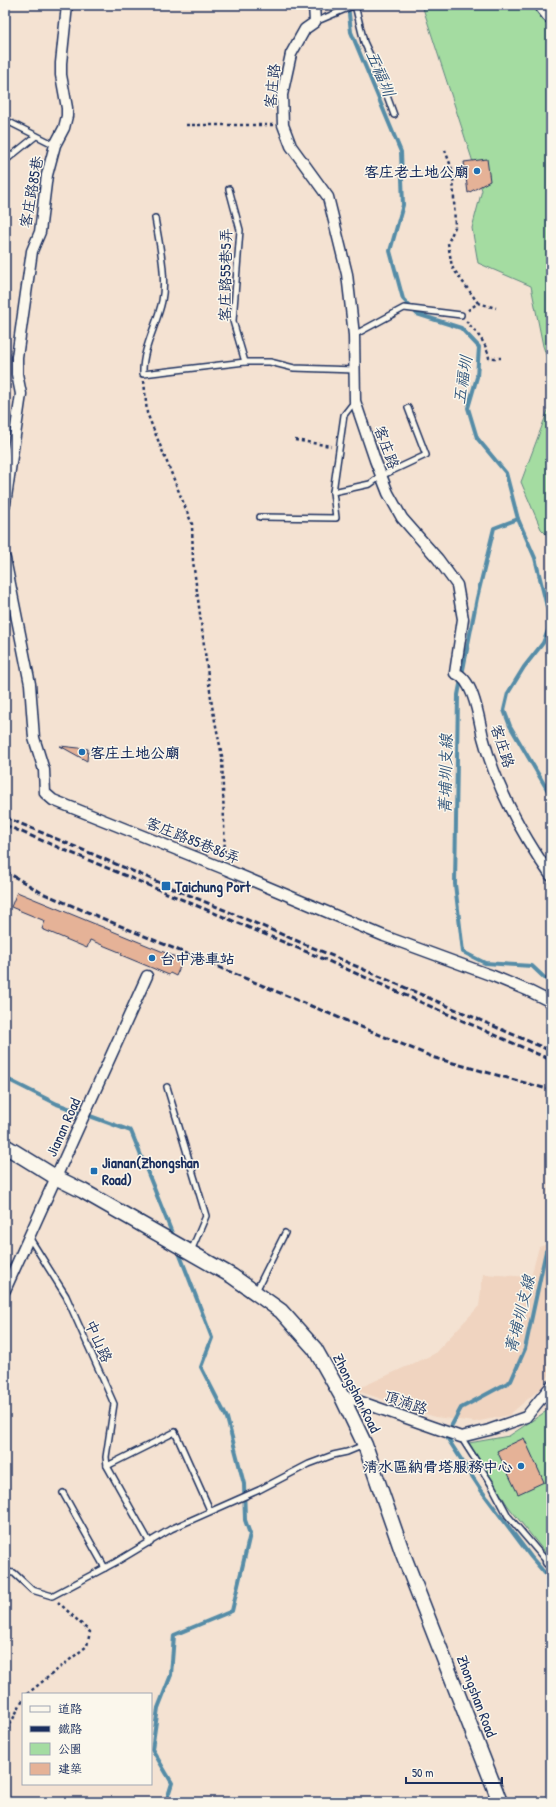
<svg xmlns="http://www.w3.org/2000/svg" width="556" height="1807" viewBox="0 0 556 1807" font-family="'Patrick Hand','LXGW WenKai TC',sans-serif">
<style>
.built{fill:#f0d4c0}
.green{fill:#a4dca1;stroke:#608680}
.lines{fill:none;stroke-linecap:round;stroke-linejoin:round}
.stream{stroke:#558ca7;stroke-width:4}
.building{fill:#e5b297;stroke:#1b2f5e}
.lane-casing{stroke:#1b2f5e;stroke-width:8}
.street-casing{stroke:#1b2f5e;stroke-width:13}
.secondary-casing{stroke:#1b2f5e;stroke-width:17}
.highway-casing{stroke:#1b2f5e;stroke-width:21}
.path{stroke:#1b2f5e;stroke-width:2.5;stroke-dasharray:3 3;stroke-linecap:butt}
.lane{stroke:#fbf7ec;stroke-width:5}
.street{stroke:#fbf7ec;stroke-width:10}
.secondary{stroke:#fbf7ec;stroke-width:14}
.highway{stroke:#fbf7ec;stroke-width:18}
.rail{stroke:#1b2f5e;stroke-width:3;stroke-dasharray:6 3;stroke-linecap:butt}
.poi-dot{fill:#1f6fb2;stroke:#fbf7ec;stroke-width:1.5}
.labels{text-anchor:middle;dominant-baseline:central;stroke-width:3;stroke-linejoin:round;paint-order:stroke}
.street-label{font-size:15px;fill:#1b2f5e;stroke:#fbf7ec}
.poi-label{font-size:15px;font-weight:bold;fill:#1b2f5e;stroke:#fbf7ec;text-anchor:start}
.water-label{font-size:16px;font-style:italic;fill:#33567c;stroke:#fbf7ec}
</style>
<rect width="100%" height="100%" fill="#f4e2d2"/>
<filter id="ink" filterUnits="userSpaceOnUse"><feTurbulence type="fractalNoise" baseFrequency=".025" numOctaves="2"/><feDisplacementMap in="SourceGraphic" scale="8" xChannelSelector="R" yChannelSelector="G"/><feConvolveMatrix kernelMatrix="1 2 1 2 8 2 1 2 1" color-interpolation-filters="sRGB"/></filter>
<g filter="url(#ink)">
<polygon class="built" points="551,1243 551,1372 542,1387 509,1415 475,1422 435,1417 355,1390 434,1354 479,1306 483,1274 531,1277 539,1247"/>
<g class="green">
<polygon points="422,5 551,5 551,369 543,346 531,286 478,263 472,228 482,190"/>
<polygon points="551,402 551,539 541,529 521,482"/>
<polygon points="551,1408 551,1560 508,1506 469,1443 509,1436"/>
</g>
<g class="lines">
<g class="stream">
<polyline points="348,5 351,32 401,152 403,205 390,251 403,299 417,314 461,328 479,347 477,377 468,408 477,438 506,473 518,519 535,558 551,623 543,643 524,667 508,693 504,710 510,726 551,796"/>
<polyline points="518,519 494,528 477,598 458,695 455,884 463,952 485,963 532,966 551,984"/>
<polyline points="5,1078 57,1104 131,1131 174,1238"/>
<polyline points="551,1249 546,1251 525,1349 511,1381 461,1408 446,1436 481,1490 531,1557 549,1578 551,1607"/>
<polyline points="166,1802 172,1783 152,1749 158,1708 171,1675 174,1635 232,1611 250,1534 245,1520 244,1484 227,1418 201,1367 212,1338 178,1250"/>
</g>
</g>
<g class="building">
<polygon points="487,159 490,181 468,193 464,162"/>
<polygon points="60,746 88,749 87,761"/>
<polygon points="17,892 183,960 176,976 170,973 169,975 121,955 122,953 90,940 87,948 42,929 45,921 11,907"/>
<polygon points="524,1438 544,1482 518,1494 497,1451"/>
</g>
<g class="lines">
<g class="lane-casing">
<g id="lane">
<polyline points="355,5 364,42 381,79 394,115"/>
<polyline points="315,22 355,5"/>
<polyline points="5,120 55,145"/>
<polyline points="5,161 36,136"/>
<polyline points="229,189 240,230 233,321 245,362"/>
<path d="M155 218C159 242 167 277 162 301 157 325 142 349 143 374L245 362H270L294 368 355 370"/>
<polyline points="354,335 404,308 461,315"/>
<polyline points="333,492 344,415 355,401"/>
<polyline points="260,517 336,518 333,492 370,484 381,476 426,455 408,408"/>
<polyline points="167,1087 206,1216 191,1251"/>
<polyline points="29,1237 66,1296 114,1404 106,1457 107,1466 150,1543"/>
<polyline points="256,1291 285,1233"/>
<polyline points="461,1437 491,1484 508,1516 549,1564"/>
<polyline points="107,1466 175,1432 210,1510"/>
<polyline points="63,1493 105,1568"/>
<polyline points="5,1572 14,1573 32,1590 52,1596 116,1562 171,1529 259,1490 309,1464 333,1455 347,1452 364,1445"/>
</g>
</g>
<g class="street-casing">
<g id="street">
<path d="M314 5 315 22 305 29 291 54 282 95 283 125 291 146 328 197 347 274 354 335 355 401 375 460 388 493 402 518 438 559 457 585 463 619 455 673C474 679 479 720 483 737 496 787 521 833 551 876"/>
<polyline points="5,504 21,394 17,374 17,357 32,251 40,232 47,175 55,145 64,128 67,116 67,108 61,75 61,63 67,5"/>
<polyline points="5,559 30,684 34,738 44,770 45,793 53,800 225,869 384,936 493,976 529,991 551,1002"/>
<polyline points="5,1290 147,976"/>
<polyline points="341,1395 461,1437 489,1430 526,1417 551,1386"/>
<polyline points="548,1562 551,1563"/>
</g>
</g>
<g class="secondary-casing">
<polyline id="secondary" points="5,1146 57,1178 83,1191 232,1276 281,1311 315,1349 341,1395 365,1445 403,1554 500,1802"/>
</g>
<g class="highway-casing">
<polyline id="highway" points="544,5 551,14"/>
</g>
<g class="path">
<polyline points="186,125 273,125"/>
<polyline points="445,150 453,172 455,227 448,243 452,267 478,303 467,311"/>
<polyline points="478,303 496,308"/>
<path d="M466 321C475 331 487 343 489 358H501"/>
<polyline points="144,381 147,413 192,524 193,561 212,706 222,756 225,857"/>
<polyline points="295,440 331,446"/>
<polyline points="27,1694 87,1646 90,1632 58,1602"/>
<polyline points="5,1735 23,1699"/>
</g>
<use href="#lane" class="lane"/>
<use href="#street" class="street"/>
<use href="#secondary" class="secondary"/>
<use href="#highway" class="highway"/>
<g class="rail">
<polyline points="5,817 328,954 551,1051"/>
<polyline points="5,825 326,960 551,1060"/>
<polyline points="5,871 42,893 435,1058 551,1090"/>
</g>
</g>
</g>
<g class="poi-dot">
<circle cx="477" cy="171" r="4"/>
<circle cx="82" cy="752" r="4"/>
<rect x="161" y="881" width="10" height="10" rx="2"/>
<circle cx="152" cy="958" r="4"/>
<rect x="90" y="1167" width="8" height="8" rx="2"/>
<circle cx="521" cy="1466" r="4"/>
</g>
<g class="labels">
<g class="street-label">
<text transform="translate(272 86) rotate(-84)">客庄路</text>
<text transform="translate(31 192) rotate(-80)">客庄路85巷</text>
<text transform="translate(225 275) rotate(-89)">客庄路55巷5弄</text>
<text transform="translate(387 447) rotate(70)">客庄路</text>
<text transform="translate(503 746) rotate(72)">客庄路</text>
<text transform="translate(193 840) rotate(22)">客庄路85巷86弄</text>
<text transform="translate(63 1127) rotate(-66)">Jianan Road</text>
<text transform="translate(99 1341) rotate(66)">中山路</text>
<text transform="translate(357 1393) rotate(63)">Zhongshan Road</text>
<text transform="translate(406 1402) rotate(19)">頂湳路</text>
<text transform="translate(477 1696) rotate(69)">Zhongshan Road</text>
</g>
<g class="poi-label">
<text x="469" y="171" text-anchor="end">客庄老土地公廟</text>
<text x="90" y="752">客庄土地公廟</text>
<text x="175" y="886">Taichung Port</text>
<text x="160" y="958">台中港車站</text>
<text x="102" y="1162">Jianan(Zhongshan<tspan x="102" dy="17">Road)</tspan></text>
<text x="513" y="1466" text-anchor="end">清水區納骨塔服務中心</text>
</g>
<g class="water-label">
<text transform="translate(381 73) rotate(67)">五福圳</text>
<text transform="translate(462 380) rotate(-81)">五福圳</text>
<text transform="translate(445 774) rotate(-89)">菁埔圳支線</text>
<text transform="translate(519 1314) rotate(-76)">菁埔圳支線</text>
</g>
</g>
<rect width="556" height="1807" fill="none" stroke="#fbf7ec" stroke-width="20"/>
<rect x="10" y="10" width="536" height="1787" fill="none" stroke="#1b2f5e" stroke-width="1.5" filter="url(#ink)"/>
<rect x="22" y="1693" width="130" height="92" fill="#fbf7ec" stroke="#a1a7b3"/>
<rect x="30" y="1706" width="20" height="6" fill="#fbf7ec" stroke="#a1a7b3"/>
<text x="58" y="1713" font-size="12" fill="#1b2f5e">道路</text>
<rect x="30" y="1726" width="20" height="6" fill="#1b2f5e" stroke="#a1a7b3"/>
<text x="58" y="1733" font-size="12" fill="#1b2f5e">鐵路</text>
<rect x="30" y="1743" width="20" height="12" fill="#a4dca1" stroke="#a1a7b3"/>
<text x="58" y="1753" font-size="12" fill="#1b2f5e">公園</text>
<rect x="30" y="1763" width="20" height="12" fill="#e5b297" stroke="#a1a7b3"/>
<text x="58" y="1773" font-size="12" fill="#1b2f5e">建築</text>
<path d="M406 1777v6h96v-6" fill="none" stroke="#1b2f5e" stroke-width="2"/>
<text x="412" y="1777" font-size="12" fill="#1b2f5e" stroke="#fbf7ec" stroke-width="3" paint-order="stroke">50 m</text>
</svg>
